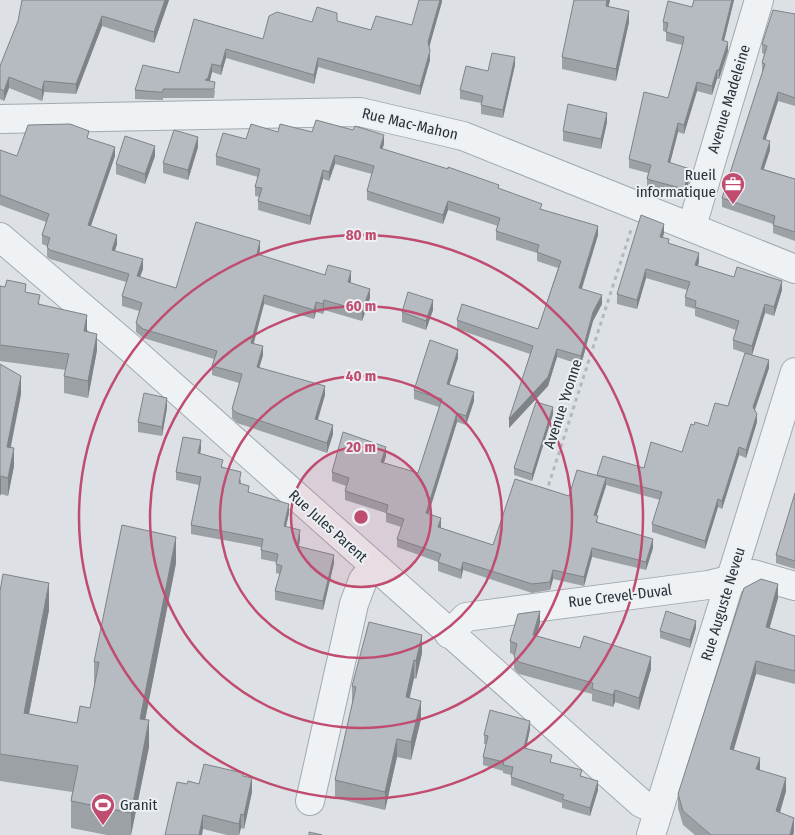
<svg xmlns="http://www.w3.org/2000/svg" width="795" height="835" viewBox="0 0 795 835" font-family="'Fira Sans Condensed',sans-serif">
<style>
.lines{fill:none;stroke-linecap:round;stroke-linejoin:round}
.minor-casing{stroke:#a3a9ae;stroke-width:30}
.path{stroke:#b3b8bc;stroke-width:3;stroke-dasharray:4 4;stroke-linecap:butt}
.minor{stroke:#eff2f4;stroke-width:28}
.wall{fill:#9ca1a6}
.shaded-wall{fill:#7f8387}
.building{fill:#b5bbc1;stroke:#7f8387}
.ring{fill:none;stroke:#c04c70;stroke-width:2.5}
.labels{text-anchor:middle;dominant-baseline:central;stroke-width:4;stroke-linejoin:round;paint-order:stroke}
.street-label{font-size:15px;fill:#28313a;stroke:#ecf0f3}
.poi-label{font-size:15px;fill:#28313a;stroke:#ecf0f3;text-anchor:end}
.centre{fill:#c04c70;stroke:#ecf0f3;stroke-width:2.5}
.ring-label{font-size:15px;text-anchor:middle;font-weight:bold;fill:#c04c70;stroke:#ecf0f3;stroke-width:4;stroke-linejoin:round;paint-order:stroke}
</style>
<rect width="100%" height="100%" fill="#dde1e5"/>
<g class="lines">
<g class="minor-casing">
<g id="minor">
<polyline points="0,119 360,112 463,136 795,269"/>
<polyline points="692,226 759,0"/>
<polyline points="0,237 130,348 641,803 658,811"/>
<polyline points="449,634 466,617 708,585 753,574 795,586"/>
<polyline points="310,801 354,604 363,580 374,567"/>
<polyline points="651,835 795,372"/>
</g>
</g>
<polyline class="path" points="546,493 631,230"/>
<use href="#minor" class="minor"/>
</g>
<g class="wall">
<polygon points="169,0 154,43 102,26 76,94 44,92 42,101 9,88 4,101 0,99 0,66 18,21"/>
<polygon points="442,0 429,48 430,60 420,95 318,67 314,84 226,58 221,75 212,72 210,81 215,91 214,98 163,98 163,100 157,100 135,99 135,90 179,73 194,19 263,39 312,22 337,21 371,30 412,25"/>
<polygon points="574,0 610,0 608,7 629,22 616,81 562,69 562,57"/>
<polygon points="734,0 724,41 728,51 719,79 717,79 712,95 697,91 684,134 678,132 670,163 690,178 684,198 647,188 647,179 648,173 629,168 629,159 668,98 682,45 666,41 666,32 663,31 663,22 692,7"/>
<polygon points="795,14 795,106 778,101 765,140 770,150 764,169 795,179 795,241 773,233 773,224 722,207 722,198 763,72 762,71 762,63 764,54 762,53 762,44"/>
<polygon points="515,65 503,118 481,114 481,103 460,99 460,90"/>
<polygon points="607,122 601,149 563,141 563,131"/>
<polygon points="278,132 312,132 384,144 382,149 499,189 598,235 582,289 602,304 593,321 581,365 557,357 548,386 509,428 530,354 457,329 457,320 538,329 558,268 537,261 537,253 496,240 496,231 498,226 448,210 443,224 367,200 367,191 372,174 335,164 329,181 323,179 310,225 258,210 258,201 260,197 255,196 255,187 258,177 216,165 216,156 246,139"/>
<polygon points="89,139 115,156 91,226 117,244 115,251 143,269 140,277 176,288 260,250 259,255 325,275 351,281 350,283 370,298 362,321 324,310 323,314 316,312 314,319 264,304 254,343 263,355 259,367 325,395 318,420 333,434 327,453 237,423 232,418 232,409 239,383 212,375 212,366 214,359 143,338 136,332 136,323 139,311 122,306 122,296 126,282 50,259 47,257 47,246 42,244 42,235 46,222 0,205 0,150 17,156"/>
<polygon points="198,147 188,180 163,173 163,163"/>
<polygon points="155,156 145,184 116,174 116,164"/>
<polygon points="664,233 663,237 669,243 699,262 698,266 734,277 782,290 774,316 765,313 752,355 769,368 755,410 757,422 746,458 739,455 722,509 718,507 705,549 652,532 652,524 660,500 606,485 596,516 598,523 653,548 646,570 592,557 584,586 553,579 550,590 532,593 463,570 461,579 438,571 438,562 397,547 397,539 401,527 386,522 386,513 345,500 345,491 346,486 332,481 332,472 386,456 384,463 418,473 439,407 414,399 414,390 458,358 449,384 474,401 466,425 457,422 428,514 441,527 440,528 493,545 569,496 597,476 644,468 682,452 728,406 745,353 733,349 733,340 736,330 695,316 695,309 685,306 685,297 687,290 646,278 637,309 617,304 617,294"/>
<polygon points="0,286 26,292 40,304 87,332 97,350 88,398 64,393 64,376 66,370 0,361"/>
<polygon points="433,310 426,330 402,322 402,312"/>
<polygon points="0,364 21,394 11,447 14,466 8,496 1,494"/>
<polygon points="167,408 162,436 138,432 138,422"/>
<polygon points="553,414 532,481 514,475 514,468"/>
<polygon points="201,449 200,454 223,467 241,480 241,484 249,492 289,513 286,527 300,539 299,546 334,563 323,610 275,600 275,591 280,574 276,573 276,562 261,559 261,547 191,534 191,525 199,485 176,480 176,472"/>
<polygon points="795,493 795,569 776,563 776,555"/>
<polygon points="176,563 145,720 149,747 131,835 107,835 71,828 71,801 72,792 0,781 0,591 49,610 29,714 77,723 90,708 94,687 94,662"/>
<polygon points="778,598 769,628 795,636 795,684 756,674 733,750 786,791 780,813 794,832 793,835 695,835 683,825 678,808 678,794"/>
<polygon points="540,623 536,636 651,669 639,710 615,702 613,707 592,701 592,694 519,674 514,669 514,655 510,653 510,641"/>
<polygon points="696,628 690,648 660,638 660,631"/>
<polygon points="422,653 416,679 414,678 409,698 421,719 411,760 397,757 385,810 335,798 335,780 352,704 352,686"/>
<polygon points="530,729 526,749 552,763 582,776 598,790 590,816 562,808 562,803 511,785 511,775 503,773 503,771 483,765 483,757 486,744 484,744 484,735"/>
<polygon points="243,776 252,792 244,829 241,828 239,835 227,835 203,829 187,784 199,784"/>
</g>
<g class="shaded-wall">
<polygon points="165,0 169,0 154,43 154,32"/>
<polygon points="440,0 442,0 442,2 428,51 428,42"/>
<polygon points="607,0 610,0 606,18 606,6"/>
<polygon points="732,0 734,0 722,49 722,40"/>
<polygon points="629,11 629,22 616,81 616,69"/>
<polygon points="102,16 102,26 76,94 76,84"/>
<polygon points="728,42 728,51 719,79 719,70"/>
<polygon points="226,49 226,58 221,75 221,66"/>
<polygon points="430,51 430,60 420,95 420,86"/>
<polygon points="515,57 515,65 503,118 503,110"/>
<polygon points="318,58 318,67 314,84 314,75"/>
<polygon points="212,64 212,72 208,87 205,80"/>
<polygon points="717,70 717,79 712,95 712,86"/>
<polygon points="9,77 9,88 4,101 4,91"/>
<polygon points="44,81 44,92 42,101 42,90"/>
<polygon points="697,82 697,91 684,134 684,125"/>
<polygon points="778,92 778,101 763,148 763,139"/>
<polygon points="607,113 607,122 601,149 601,139"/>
<polygon points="678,123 678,132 668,171 668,162"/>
<polygon points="384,135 384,144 380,157 380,148"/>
<polygon points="198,137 198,147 188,180 188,170"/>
<polygon points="770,141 770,150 761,177 761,169"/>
<polygon points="155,146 155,156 145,184 145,174"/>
<polygon points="115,147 115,156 88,234 88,225"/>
<polygon points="335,155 335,164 329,181 329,172"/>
<polygon points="690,169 690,178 684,198 684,189"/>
<polygon points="323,170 323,179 310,225 310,216"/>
<polygon points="448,201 448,210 443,224 443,215"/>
<polygon points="664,224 664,233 660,246 660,237"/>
<polygon points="598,226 598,235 579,297 579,288"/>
<polygon points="117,235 117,244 112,259 112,250"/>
<polygon points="260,241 260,250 257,263 257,254"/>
<polygon points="699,253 699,262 695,274 695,265"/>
<polygon points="143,259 143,269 137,285 137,276"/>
<polygon points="646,269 646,278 637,309 637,300"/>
<polygon points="351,271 351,281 348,291 348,282"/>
<polygon points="782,281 782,290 774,316 774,307"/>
<polygon points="370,289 370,298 362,321 362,311"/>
<polygon points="264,295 264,304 251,352 251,343"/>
<polygon points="602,295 602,304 593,321 581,365 581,356 593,312"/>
<polygon points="324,300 324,310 323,314 323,304"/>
<polygon points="433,300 433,310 426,330 426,321"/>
<polygon points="316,302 316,312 314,319 314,310"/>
<polygon points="765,304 765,313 752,355 752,346"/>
<polygon points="87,315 87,332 84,331"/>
<polygon points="97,334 97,350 88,398 88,381"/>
<polygon points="263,346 263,355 257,376 257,367"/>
<polygon points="557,349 557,357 548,386 509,428 509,419"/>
<polygon points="458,350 458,358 447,392 447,384"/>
<polygon points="769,360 769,368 753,415 753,407"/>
<polygon points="21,376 21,394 7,464 7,447"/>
<polygon points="325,386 325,395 315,428 315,419"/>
<polygon points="474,392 474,401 466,425 466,416"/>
<polygon points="167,398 167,408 162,436 162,427"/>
<polygon points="553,407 553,414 532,481 532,474"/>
<polygon points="457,413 457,422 426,522 426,513"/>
<polygon points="757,414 757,422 746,458 746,450"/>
<polygon points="333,425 333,434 327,453 327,443"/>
<polygon points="201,440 201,449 198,462 198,453"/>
<polygon points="386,447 386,456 381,471 381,462"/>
<polygon points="739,447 739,455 722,509 722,501"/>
<polygon points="14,448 14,466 8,496 8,478"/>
<polygon points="1,476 1,494 0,496 0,478"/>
<polygon points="606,478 606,486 594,524 594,515"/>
<polygon points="718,499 718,507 705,549 705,541"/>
<polygon points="289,504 289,513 284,535 284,526"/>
<polygon points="441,518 441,527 438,536 438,527"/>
<polygon points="300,530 300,539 297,554 297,546"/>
<polygon points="176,537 176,563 140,746 140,719"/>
<polygon points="653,539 653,548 646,570 646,562"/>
<polygon points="592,548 592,557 584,586 584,577"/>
<polygon points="334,555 334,563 323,610 323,601"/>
<polygon points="463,562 463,570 461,579 461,570"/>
<polygon points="553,570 553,579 550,590 550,582"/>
<polygon points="49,583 49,610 24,740 24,713"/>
<polygon points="778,584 778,598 766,641 766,627"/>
<polygon points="540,611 540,623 533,647 533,635"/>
<polygon points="696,621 696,628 690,648 690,640"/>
<polygon points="422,635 422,653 416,679 416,661"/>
<polygon points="651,657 651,669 639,710 639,698"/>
<polygon points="414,660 414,678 406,715 406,697"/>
<polygon points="756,661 756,674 730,763 730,749"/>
<polygon points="615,690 615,702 613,707 613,695"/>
<polygon points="421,701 421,719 411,760 411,742"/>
<polygon points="149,720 149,747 131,835 131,813"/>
<polygon points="530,721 530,729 524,757 524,748"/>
<polygon points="397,739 397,757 385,810 385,792"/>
<polygon points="760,758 760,772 756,769"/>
<polygon points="252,778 252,792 244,829 244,815"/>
<polygon points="786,778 786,791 776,825 776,811"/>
<polygon points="598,781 598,790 590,816 590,808"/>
<polygon points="241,814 241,828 239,835 239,824"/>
<polygon points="203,815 203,829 202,835 199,835"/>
<polygon points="794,818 794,832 793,835 790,835"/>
</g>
<g class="building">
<polygon points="22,0 165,0 154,32 102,16 76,84 44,81 42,90 9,77 4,91 0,89 0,66 18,21"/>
<polygon points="419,0 440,0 428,42 430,51 420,86 318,58 314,75 226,49 221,66 212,64 208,78 205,80 215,82 214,89 163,89 163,92 157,92 135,90 143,65 179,73 194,19 263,39 269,16 277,12 312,22 317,7 337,13 337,21 371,30 376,16 412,25"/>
<polygon points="574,0 607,0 606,6 629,11 616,69 562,57"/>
<polygon points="694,0 732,0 722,40 728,42 719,70 717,70 712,86 697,82 684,125 678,123 668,162 690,169 684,189 647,179 651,165 629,159 644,92 668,98 683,43 684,37 666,32 668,23 663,22 668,1 692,7"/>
<polygon points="773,10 795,14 795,98 778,92 763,139 770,141 761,169 795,179 795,232 773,225 775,216 722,198 765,64 762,63 767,46 762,44"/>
<polygon points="492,53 515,57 503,110 481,105 483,96 460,90 466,66 488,71"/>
<polygon points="568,104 607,113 601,139 563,131"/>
<polygon points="316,120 353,130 355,126 384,135 380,148 448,169 448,167 499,185 498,188 542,204 540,209 598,226 579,288 602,295 593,312 581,356 557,349 548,377 509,419 533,346 457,320 462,304 538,329 561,261 537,252 539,245 496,231 500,218 448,201 443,215 367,191 374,166 335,155 329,172 323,170 310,216 258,201 262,188 255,187 260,169 216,156 223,133 246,139 251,124 278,132 280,124 312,132"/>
<polygon points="70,124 89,131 87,138 115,147 88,225 117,235 112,250 143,259 137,276 176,288 196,222 260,241 257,254 325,275 328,265 351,271 348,282 370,289 362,311 324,300 323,304 316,302 314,310 264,295 251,343 263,346 257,367 325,386 315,419 333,425 327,443 237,413 232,409 242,374 212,366 217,351 143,329 136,323 142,303 122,296 129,274 50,250 47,247 50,238 42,235 49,214 0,195 0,150 17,156 28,125"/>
<polygon points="174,130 198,137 188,170 163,163"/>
<polygon points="125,136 155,146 145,174 116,164"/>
<polygon points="641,215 664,224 660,237 669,239 668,243 699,253 695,265 734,277 737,267 782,281 774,307 765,304 752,346 733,340 739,321 695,307 696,301 685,297 690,282 646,269 637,300 617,294"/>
<polygon points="7,280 26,284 25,292 40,295 38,304 87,315 84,331 97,334 88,381 64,376 69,354 0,345 0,286 5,287"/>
<polygon points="408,292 433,300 426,321 402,312"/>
<polygon points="430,340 458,350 447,384 474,392 466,416 457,413 426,513 441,518 438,527 493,545 515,479 569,496 577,470 606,478 594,515 598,516 596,522 653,539 646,562 592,548 584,577 553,570 550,582 532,584 463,562 461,570 438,562 441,554 397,539 404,519 386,513 388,505 345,491 349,478 332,472 343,432 386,447 381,462 418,473 442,399 414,390"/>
<polygon points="745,353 769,360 753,407 757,414 746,450 739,447 722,501 718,499 705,541 652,524 662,492 597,475 603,456 644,468 651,442 682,452 691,424 694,425 695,422 708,426 715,403 728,406"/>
<polygon points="0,364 21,376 7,447 14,448 8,478 1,476 0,478"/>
<polygon points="144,393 167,398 162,427 138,422"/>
<polygon points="536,402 553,407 532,474 514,468"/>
<polygon points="183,437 201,440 198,453 223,460 221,467 241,472 239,483 249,486 248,492 289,504 284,526 300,530 297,546 334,555 323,601 275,591 282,566 276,564 278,554 261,550 263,539 191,525 201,477 176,472"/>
<polygon points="795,493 795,561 776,555"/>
<polygon points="122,525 176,537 140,719 149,720 131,813 71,801 78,766 0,754 0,591 3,574 49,583 24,713 77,723 80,706 90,708 99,662 94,662"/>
<polygon points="761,579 778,584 766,627 795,636 795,671 756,661 730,749 760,758 756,769 786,778 776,811 794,818 790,835 711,835 683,811 678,794 744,588"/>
<polygon points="540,611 533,635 580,648 584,636 651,657 639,698 615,690 613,695 592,689 593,683 519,662 514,656 517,644 510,641 518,614"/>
<polygon points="666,611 696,621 690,640 660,631"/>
<polygon points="369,622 422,635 416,661 414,660 406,697 421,701 411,742 397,739 385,792 335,780 356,687 352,686"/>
<polygon points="490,710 530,721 524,748 552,755 550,762 582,770 580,776 598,781 590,808 562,799 564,795 511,777 513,767 503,765 504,762 483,757 488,736 484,735"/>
<polygon points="204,764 243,773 243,776 252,778 244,815 241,814 239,824 203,815 199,835 165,835 177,782 187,784 188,781 199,784"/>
<polygon points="309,832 322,835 309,835"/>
</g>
<circle cx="361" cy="517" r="70" fill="#c04c70" fill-opacity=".12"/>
<g class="ring">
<circle cx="361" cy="517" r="70"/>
<circle cx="361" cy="517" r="141"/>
<circle cx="361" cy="517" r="211"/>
<circle cx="361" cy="517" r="282"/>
</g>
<defs>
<g id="office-pin" transform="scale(1.25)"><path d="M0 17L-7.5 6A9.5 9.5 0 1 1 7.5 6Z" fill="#c04c70" stroke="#ecf0f3"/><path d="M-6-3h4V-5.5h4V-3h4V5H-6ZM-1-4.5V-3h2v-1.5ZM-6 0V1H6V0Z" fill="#fff"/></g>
<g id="stadium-pin" transform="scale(1.25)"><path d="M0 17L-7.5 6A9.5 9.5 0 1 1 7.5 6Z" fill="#c04c70" stroke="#ecf0f3"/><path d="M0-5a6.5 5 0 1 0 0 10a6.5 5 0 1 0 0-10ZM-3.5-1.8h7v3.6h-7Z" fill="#fff"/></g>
</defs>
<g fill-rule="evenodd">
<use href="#office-pin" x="733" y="184"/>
<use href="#stadium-pin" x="103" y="805"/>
</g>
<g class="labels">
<g class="street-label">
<text transform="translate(729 99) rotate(-73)">Avenue Madeleine</text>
<text transform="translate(410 124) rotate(13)">Rue Mac-Mahon</text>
<text transform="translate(563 404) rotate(-72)">Avenue Yvonne</text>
<text transform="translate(328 526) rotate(42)">Rue Jules Parent</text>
<text transform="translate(620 596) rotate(-7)">Rue Crevel-Duval</text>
<text transform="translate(723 604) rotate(-73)">Rue Auguste Neveu</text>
</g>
<g class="poi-label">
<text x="716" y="175">Rueil<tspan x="716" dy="17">informatique</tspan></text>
<text x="120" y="805" text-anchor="start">Granit</text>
</g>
</g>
<circle cx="361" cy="517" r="8" class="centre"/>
<g class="ring-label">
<text x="361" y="240">80 m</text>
<text x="361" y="311">60 m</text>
<text x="361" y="381">40 m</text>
<text x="361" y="452">20 m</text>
</g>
</svg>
